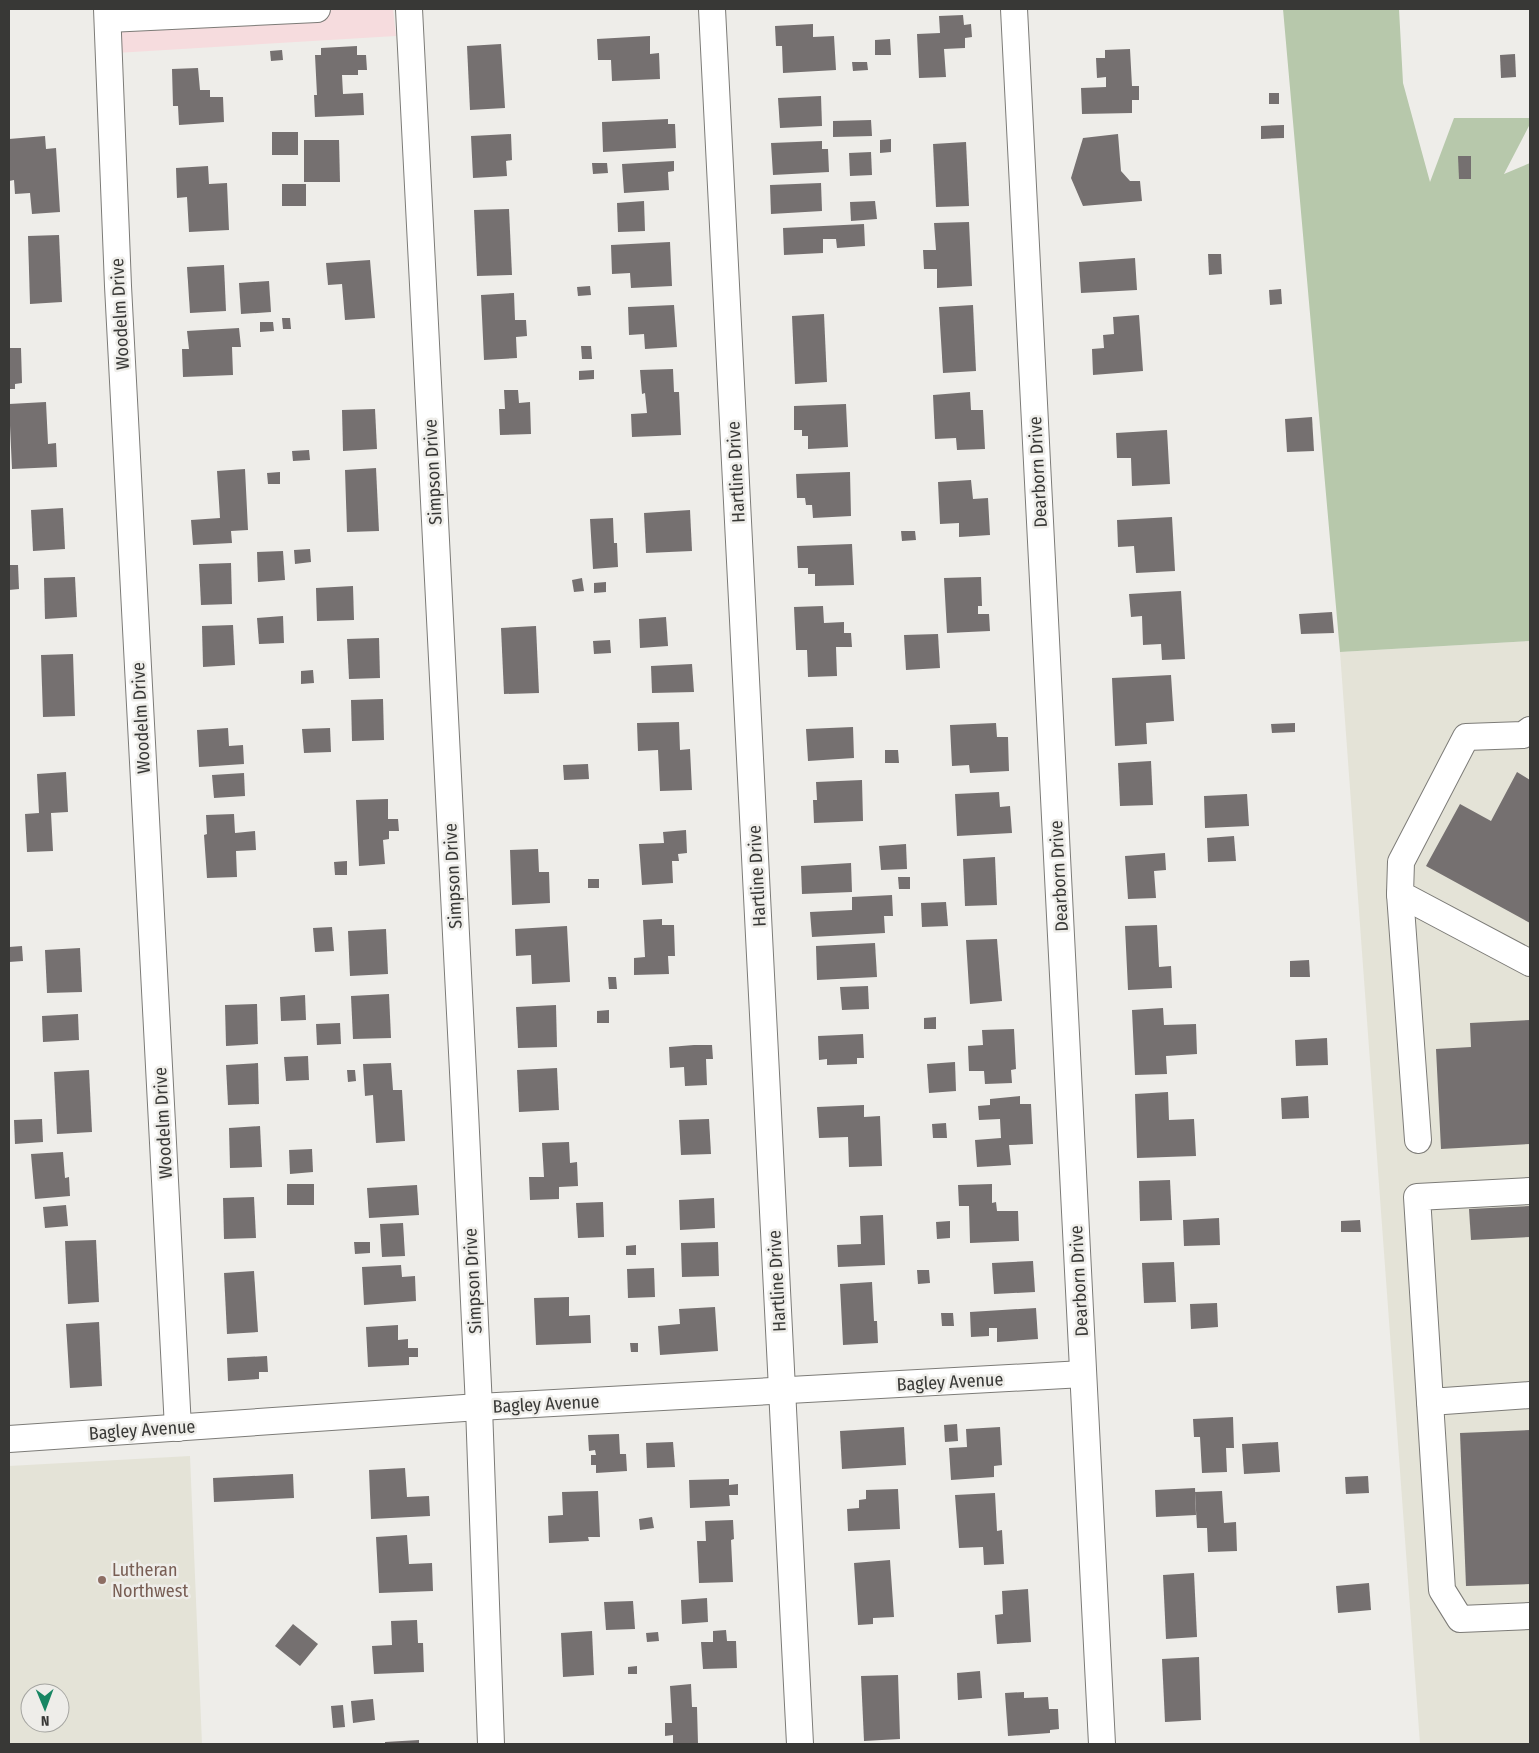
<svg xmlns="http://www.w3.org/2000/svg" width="1539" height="1753" viewBox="0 0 1539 1753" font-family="'Fira Sans Condensed',sans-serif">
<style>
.commercial{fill:#f6dcde}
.built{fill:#e4e3d7;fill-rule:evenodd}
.green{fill:#b7c8ab}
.building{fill:#757070}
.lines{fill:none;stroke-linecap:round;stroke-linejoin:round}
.minor-casing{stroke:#7c7b77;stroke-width:28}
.minor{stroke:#fff;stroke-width:26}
.education-dot{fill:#8d6e63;stroke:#eeede9;stroke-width:2}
.labels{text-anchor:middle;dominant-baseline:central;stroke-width:5;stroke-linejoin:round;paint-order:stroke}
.street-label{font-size:18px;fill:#383836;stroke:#eeede9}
.education-label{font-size:18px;fill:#785e54;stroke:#eeede9;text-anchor:start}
</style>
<rect width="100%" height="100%" fill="#eeede9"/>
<polygon class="commercial" points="115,9 393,9 396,36 116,53"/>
<g class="built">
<polygon points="1530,641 1530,1744 1420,1744 1340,652"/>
<path d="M190 1456 202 1744H9V1466ZM30 1693H60V1723H30Z"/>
</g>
<polygon class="green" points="1283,9 1399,9 1403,83 1430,182 1454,118 1530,118 1530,124 1504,174 1530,163 1530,641 1340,652"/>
<g class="building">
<polygon points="963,15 964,25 971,24 972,37 965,38 965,48 944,49 946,77 919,78 917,34 940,33 939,16"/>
<polygon points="813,24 813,37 834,36 836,70 783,73 782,46 776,46 775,26"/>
<polygon points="650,36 650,54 659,53 660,79 612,81 611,60 598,60 597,39"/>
<polygon points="890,39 891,55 875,55 875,40"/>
<polygon points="501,44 505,108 470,110 467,46"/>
<polygon points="357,46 357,55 366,55 367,70 358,70 358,75 342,75 343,94 363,93 364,115 315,117 314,95 317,95 315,55 321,55 321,48"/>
<polygon points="1130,49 1132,86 1139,86 1139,100 1132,100 1132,113 1082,114 1081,88 1106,87 1106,77 1097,78 1096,58 1105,58 1105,50"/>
<polygon points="282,50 283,60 271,61 270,51"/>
<polygon points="1515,54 1516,77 1501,78 1500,55"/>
<polygon points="852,62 867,62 868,70 853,71"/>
<polygon points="198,68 200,90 210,90 210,97 223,97 224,122 179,125 178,106 173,106 172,69"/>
<rect x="1269" y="93" width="10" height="11"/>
<polygon points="821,96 822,126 780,128 778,98"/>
<polygon points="668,119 668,124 675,124 676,148 603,152 602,122"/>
<polygon points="871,120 872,136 833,137 833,121"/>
<polygon points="1284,125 1284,138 1261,139 1261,126"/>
<rect x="272" y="132" width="26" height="23"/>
<polygon points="511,134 512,160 506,161 507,176 473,178 471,136"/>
<polygon points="1118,134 1121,171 1130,181 1140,181 1142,201 1083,206 1071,178 1083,138"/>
<polygon points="45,136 46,149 56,148 60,212 32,214 30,193 15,194 14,180 9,181 9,139"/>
<polygon points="891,139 891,152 880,153 880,140"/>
<polygon points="304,140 339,140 340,182 304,182"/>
<polygon points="822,141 822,149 828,149 829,172 773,175 771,143"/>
<polygon points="966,142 969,206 936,207 933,144"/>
<polygon points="871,152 872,175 850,176 849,153"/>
<polygon points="1458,156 1471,156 1471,179 1459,179"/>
<polygon points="674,161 674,171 668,172 669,190 624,193 622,164"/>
<polygon points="592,163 607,163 608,173 593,174"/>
<polygon points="208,166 209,184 227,183 229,230 189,232 187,197 177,198 176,168"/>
<polygon points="821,183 822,211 771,214 770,185"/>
<rect x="282" y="184" width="24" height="22"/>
<polygon points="644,201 645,231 618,232 617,203"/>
<polygon points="875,201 877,219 851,221 850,202"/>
<polygon points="509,209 512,275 477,276 474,210"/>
<polygon points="969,222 972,286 937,288 937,269 924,269 923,250 936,250 934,223"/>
<polygon points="864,224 865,246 837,248 836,239 823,239 823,253 784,255 783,228"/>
<polygon points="59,235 62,302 30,304 28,236"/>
<polygon points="670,242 672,286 631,288 630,273 612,274 611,245"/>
<polygon points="1208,254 1221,254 1222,274 1209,275"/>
<polygon points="1135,258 1137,290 1081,293 1079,262"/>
<polygon points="370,260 375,318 345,320 342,284 328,285 326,263"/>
<polygon points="224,265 226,311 190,313 187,267"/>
<polygon points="269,281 271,312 241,314 239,283"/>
<polygon points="590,286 591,295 578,296 577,287"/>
<polygon points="1281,289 1282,304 1270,305 1269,290"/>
<polygon points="514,293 515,320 526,320 527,336 516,337 517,358 484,360 481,295"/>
<polygon points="674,305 677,347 645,349 644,334 629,335 628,307"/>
<polygon points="973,305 976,371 943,373 939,307"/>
<polygon points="824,314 827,382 795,384 792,316"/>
<polygon points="1139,315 1143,371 1093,375 1092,349 1104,348 1103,335 1114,334 1113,317"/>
<polygon points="282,318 290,318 291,329 283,329"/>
<polygon points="260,322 273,322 274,331 260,332"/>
<polygon points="239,328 241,347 232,347 233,375 183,377 182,349 189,349 187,331"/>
<polygon points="581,346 591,346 592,359 582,359"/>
<polygon points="9,348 21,348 22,383 15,384 15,389 9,389"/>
<polygon points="673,369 674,392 679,392 681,435 632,437 631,414 647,413 645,393 642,394 640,370"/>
<polygon points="594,370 594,379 579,380 579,371"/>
<polygon points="504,390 518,390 519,403 530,402 531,434 500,435 499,409 505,409"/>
<polygon points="970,392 971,410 983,410 985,449 957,450 956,438 935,439 933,395"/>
<polygon points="46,402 48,444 56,443 57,467 12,469 9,404"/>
<polygon points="846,404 848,447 808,449 808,436 802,436 802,430 794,430 794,406"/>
<polygon points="375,409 377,449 343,451 342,410"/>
<polygon points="1312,417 1314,451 1287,452 1285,419"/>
<polygon points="1167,430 1170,484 1132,486 1131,458 1117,458 1116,433"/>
<polygon points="309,450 310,460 293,461 292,451"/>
<polygon points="376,468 379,531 347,532 345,470"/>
<polygon points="245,469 248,530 231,531 232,543 193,545 191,520 220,518 217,471"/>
<polygon points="280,472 280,484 268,484 267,473"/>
<polygon points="850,472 851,516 813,518 812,505 806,505 805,498 797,498 796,474"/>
<polygon points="971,480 973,499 988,498 990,535 959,537 959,523 940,524 938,482"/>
<polygon points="63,508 65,549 33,551 31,510"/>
<polygon points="690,510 692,551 646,553 644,513"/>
<polygon points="1172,517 1175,571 1136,573 1134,546 1118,547 1117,520"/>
<polygon points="613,518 614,543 617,543 618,567 593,569 590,519"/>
<polygon points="901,531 915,531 916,540 902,541"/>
<polygon points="852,544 854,585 815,586 815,574 808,574 808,568 798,568 797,546"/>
<polygon points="310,549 311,562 295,564 294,550"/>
<polygon points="283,551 285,580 258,582 257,552"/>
<polygon points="231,563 232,604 201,605 199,564"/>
<polygon points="9,565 18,565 19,589 9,590"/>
<polygon points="75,577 77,617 45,619 44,578"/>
<polygon points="981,577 982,606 978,606 978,614 989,614 990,631 947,633 944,578"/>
<polygon points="582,578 584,591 574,592 572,580"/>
<polygon points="606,582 606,592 594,593 594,583"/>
<polygon points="353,586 354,620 317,621 316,588"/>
<polygon points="1181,591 1185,659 1162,660 1161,644 1143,645 1142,616 1131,617 1129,594"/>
<polygon points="823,606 824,623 844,622 844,633 851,633 852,647 836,647 837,676 808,677 807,650 796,650 794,607"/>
<polygon points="1332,612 1334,633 1301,634 1299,614"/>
<polygon points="283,616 284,643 259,644 257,618"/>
<polygon points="666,617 668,646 640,648 639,619"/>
<polygon points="233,625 235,665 203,667 202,626"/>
<polygon points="536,626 539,693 504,694 501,628"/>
<polygon points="938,634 940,668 906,670 904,635"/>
<polygon points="379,638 380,678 349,679 347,639"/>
<polygon points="610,640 611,653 594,654 593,641"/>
<polygon points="73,654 75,716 43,717 41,655"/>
<polygon points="692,664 694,692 652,693 651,666"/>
<polygon points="313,670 314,683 301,684 301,671"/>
<polygon points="1171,675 1174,721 1146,723 1147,744 1115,746 1112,678"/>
<polygon points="383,699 384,740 352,741 351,700"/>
<polygon points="679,722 680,750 690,749 692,790 660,791 658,750 638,751 637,723"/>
<polygon points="996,723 997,737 1008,737 1009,771 970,773 969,765 952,766 950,725"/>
<polygon points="1295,723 1295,732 1272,733 1271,724"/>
<polygon points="853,727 854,758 808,761 806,729"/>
<polygon points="228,728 229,746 243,745 244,764 199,767 197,730"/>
<polygon points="330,728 331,752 304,753 302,729"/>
<polygon points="885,750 898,750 899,763 885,763"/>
<polygon points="1151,761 1153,805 1120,806 1118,763"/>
<polygon points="588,764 589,779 564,780 563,765"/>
<polygon points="66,772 68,812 51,813 53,851 27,852 25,814 39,813 37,774"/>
<polygon points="1517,772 1530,780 1530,923 1426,866 1460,804 1491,821"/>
<polygon points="244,773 245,796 214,798 212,775"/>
<polygon points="862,780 863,821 814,823 813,800 817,800 816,782"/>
<polygon points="999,792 1000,807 1010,806 1012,833 957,836 955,794"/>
<polygon points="1247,794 1249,826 1205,828 1204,796"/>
<polygon points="388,799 388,819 398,819 399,831 389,831 389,839 383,840 385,864 359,866 356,800"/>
<polygon points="234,814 235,833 255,831 256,850 236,851 237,877 207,878 204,835 207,834 206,815"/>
<polygon points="686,830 687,853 678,854 679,861 672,861 673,883 642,885 639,844 664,843 663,832"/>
<polygon points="1234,836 1236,861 1208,862 1207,838"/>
<polygon points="906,844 907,869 881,870 879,846"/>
<polygon points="538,849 539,872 549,872 550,903 512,905 510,850"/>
<polygon points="1165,853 1166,870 1154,871 1156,898 1128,899 1125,856"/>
<polygon points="995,857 997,905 965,906 963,859"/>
<polygon points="347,861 347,875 335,875 334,862"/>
<polygon points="851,863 852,892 802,894 801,866"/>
<polygon points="898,877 910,877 910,889 899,889"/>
<rect x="588" y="879" width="11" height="9"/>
<polygon points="892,895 893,916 884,916 885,933 812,937 810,912 852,910 852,897"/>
<polygon points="946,902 948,926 922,927 921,903"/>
<polygon points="662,919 662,925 674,925 675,956 668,956 669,974 634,975 634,958 645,957 643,920"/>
<polygon points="1157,925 1159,967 1171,966 1172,988 1128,990 1125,926"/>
<polygon points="567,926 570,982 532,984 531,955 516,956 515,929"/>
<polygon points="332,927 334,951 315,952 313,928"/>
<polygon points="386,929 388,974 350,976 348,931"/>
<polygon points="997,939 1002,1001 970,1004 966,940"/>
<polygon points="875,943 877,977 817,980 816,946"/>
<polygon points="22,946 23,961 9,962 9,947"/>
<polygon points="80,948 82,992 47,993 45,950"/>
<polygon points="1309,960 1310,977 1290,977 1290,961"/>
<polygon points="608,977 616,977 617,989 609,989"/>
<polygon points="868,986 869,1009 842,1010 840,987"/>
<polygon points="389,994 391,1038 353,1039 351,996"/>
<polygon points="305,995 306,1020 281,1021 280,997"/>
<polygon points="257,1004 258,1044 226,1046 225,1005"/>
<polygon points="556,1005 557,1047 518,1048 516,1007"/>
<polygon points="1163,1008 1164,1025 1196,1024 1197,1054 1166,1056 1167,1074 1135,1075 1132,1010"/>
<polygon points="609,1010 609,1023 597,1023 597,1011"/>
<polygon points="78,1014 79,1040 43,1042 42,1016"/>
<polygon points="936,1017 936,1029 924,1029 924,1018"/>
<polygon points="1530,1020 1530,1144 1441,1149 1436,1049 1471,1047 1470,1023"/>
<polygon points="340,1023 341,1044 317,1045 316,1024"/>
<polygon points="1014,1029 1016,1069 1011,1070 1012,1083 985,1084 984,1071 969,1071 968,1046 983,1045 982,1030"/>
<polygon points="863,1034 864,1058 857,1058 857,1064 827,1065 827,1059 819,1060 818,1036"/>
<polygon points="1327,1038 1328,1065 1296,1066 1295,1040"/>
<polygon points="694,1045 712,1045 713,1059 706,1059 707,1085 685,1086 684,1067 670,1068 669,1047"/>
<polygon points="308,1056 309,1080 286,1081 284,1057"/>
<polygon points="955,1062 956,1091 929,1093 927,1064"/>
<polygon points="258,1063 259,1104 228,1105 226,1065"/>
<polygon points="391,1063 393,1090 402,1090 405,1141 376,1143 373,1095 365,1096 363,1064"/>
<polygon points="557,1068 559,1110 519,1112 517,1070"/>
<polygon points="89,1070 92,1132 57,1134 54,1072"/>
<polygon points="347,1070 355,1070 356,1081 348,1082"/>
<polygon points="1168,1092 1169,1120 1194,1119 1196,1156 1137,1158 1135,1094"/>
<polygon points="1020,1096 1020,1104 1031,1104 1033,1144 1009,1145 1011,1165 977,1167 975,1140 1001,1138 1000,1119 979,1120 978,1106 990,1105 990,1099"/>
<polygon points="1308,1096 1309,1118 1282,1119 1281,1098"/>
<polygon points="864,1105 864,1117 880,1116 882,1166 849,1167 848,1137 819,1138 817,1107"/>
<polygon points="42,1119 43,1142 15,1144 14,1120"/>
<polygon points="709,1119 711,1154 681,1155 679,1120"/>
<polygon points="946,1123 947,1138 933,1138 932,1124"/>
<polygon points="260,1126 262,1167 230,1168 229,1128"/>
<polygon points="569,1142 570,1163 577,1162 578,1186 559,1187 559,1199 530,1200 529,1177 544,1177 542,1143"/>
<polygon points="312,1149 313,1172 290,1174 289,1150"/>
<polygon points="63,1152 65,1178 69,1177 70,1196 35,1199 31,1154"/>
<polygon points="1170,1180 1172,1220 1140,1221 1139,1181"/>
<rect x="287" y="1184" width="27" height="21"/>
<polygon points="992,1184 992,1203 996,1202 997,1211 1018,1211 1019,1241 970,1243 969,1206 959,1206 958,1185"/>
<polygon points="417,1185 419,1215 369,1218 367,1188"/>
<polygon points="254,1197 256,1238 224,1239 223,1198"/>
<polygon points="714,1198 715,1228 680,1230 679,1200"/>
<polygon points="603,1202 604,1237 578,1238 576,1203"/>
<polygon points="66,1205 68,1226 45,1228 43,1207"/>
<polygon points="1530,1206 1530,1237 1471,1240 1469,1209"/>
<polygon points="883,1215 885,1265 838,1267 837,1245 861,1244 860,1216"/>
<polygon points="1219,1218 1220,1245 1184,1246 1183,1220"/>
<polygon points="1360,1220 1361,1232 1341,1232 1341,1221"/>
<polygon points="950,1221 950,1238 937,1239 936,1222"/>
<polygon points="403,1223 405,1256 382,1257 380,1224"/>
<polygon points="96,1240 99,1302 68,1304 65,1241"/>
<polygon points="354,1242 370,1242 370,1253 355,1254"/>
<polygon points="718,1242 719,1276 682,1277 681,1243"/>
<polygon points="636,1245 636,1255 626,1255 626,1246"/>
<polygon points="1033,1261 1035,1292 994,1294 992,1263"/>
<polygon points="1174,1262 1176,1302 1144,1303 1142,1263"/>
<polygon points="401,1265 402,1277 415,1276 416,1301 364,1305 362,1267"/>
<polygon points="654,1268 655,1297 628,1298 627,1269"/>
<polygon points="917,1270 929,1270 930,1283 918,1284"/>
<polygon points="254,1271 258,1332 227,1334 224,1273"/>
<polygon points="872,1282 874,1321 877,1321 878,1343 843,1345 840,1284"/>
<polygon points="569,1297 569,1316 590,1315 591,1343 536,1345 534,1298"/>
<polygon points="1217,1303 1218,1327 1191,1329 1190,1304"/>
<polygon points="715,1307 718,1351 660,1355 658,1326 680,1324 679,1309"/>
<polygon points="1036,1308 1038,1339 997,1342 997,1328 989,1328 989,1336 971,1337 970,1312"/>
<polygon points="941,1313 953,1313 954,1326 942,1326"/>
<polygon points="99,1322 102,1386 70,1388 66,1324"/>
<polygon points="398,1325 398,1340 408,1339 408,1348 418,1348 418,1357 409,1357 409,1365 368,1367 366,1327"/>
<polygon points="630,1343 638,1343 638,1352 631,1352"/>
<polygon points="267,1356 268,1372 259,1372 259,1379 228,1381 227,1358"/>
<polygon points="1233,1417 1234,1448 1226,1448 1227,1472 1202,1473 1200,1437 1194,1437 1193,1419"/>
<polygon points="957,1424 958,1441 945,1442 944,1425"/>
<polygon points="904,1427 906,1465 842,1469 840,1431"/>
<polygon points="1000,1427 1002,1465 994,1466 994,1477 951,1480 949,1448 967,1447 966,1429"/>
<polygon points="1530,1430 1530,1584 1466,1586 1460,1433"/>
<polygon points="619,1434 620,1454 626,1454 627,1471 596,1473 596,1465 591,1465 591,1455 596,1455 595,1450 589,1451 588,1435"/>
<polygon points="673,1442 675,1467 647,1468 646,1443"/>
<polygon points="1278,1442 1280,1472 1244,1474 1242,1444"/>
<polygon points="405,1468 407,1497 429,1496 430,1516 371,1519 369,1470"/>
<polygon points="293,1474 294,1498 214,1502 213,1478"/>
<polygon points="1368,1476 1369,1493 1346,1494 1345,1477"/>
<polygon points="729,1479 729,1485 738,1484 738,1495 729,1495 730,1506 690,1508 689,1480"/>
<polygon points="1195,1488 1196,1515 1156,1517 1155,1490"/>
<polygon points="898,1489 900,1529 848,1531 847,1509 859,1508 859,1500 866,1499 866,1490"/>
<polygon points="598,1491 600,1537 588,1537 589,1541 549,1543 548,1516 563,1515 562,1492"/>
<polygon points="1222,1491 1224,1523 1236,1522 1237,1551 1208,1552 1207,1528 1197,1528 1195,1492"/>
<polygon points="995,1493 997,1531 1002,1530 1004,1564 984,1565 983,1547 959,1548 955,1495"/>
<polygon points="652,1517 654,1528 640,1530 639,1519"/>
<polygon points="733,1520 734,1539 731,1540 733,1582 699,1583 697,1541 706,1541 705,1521"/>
<polygon points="407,1535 409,1564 432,1563 433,1591 379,1593 376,1537"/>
<polygon points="890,1560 894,1617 873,1618 873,1624 858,1625 854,1563"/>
<polygon points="1194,1573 1197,1637 1166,1639 1163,1575"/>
<polygon points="1369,1583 1371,1610 1338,1613 1336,1586"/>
<polygon points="1028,1589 1031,1642 997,1644 995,1615 1003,1614 1002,1591"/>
<polygon points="707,1598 708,1622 682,1624 681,1600"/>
<polygon points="633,1601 635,1629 606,1630 604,1602"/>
<polygon points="417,1620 418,1643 423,1643 424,1672 374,1674 372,1646 392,1645 391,1621"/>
<polygon points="293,1624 318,1644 300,1666 275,1646"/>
<polygon points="726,1630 727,1641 736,1641 737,1668 703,1669 701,1642 713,1642 713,1631"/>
<polygon points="592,1631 594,1675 563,1677 561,1633"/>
<polygon points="658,1632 659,1641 647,1642 646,1633"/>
<polygon points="1199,1657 1201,1720 1165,1722 1162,1659"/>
<polygon points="637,1666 637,1674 628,1674 628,1667"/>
<polygon points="980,1671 982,1698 958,1700 957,1673"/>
<polygon points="898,1675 900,1739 864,1741 861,1676"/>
<polygon points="691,1684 692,1707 697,1707 698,1744 673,1744 673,1735 665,1736 665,1723 672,1723 670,1686"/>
<polygon points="1024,1692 1024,1698 1048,1697 1049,1709 1058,1709 1059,1729 1050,1730 1050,1733 1008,1736 1005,1693"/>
<polygon points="373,1699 375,1720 353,1723 351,1701"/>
<polygon points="343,1705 345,1727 333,1728 331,1706"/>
<polygon points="419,1740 419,1744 385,1744 385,1742"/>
</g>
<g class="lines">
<g class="minor-casing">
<g id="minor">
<polyline points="107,9 118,286 178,1428"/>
<polyline points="409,9 465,1111 479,1407 491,1744"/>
<polyline points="712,9 800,1744"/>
<polyline points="1014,9 1102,1744"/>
<polyline points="108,19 317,9"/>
<polyline points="1530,730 1523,735 1466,737 1401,862 1400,894 1530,963"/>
<polyline points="1400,894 1418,1140"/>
<polyline points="1530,1191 1417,1197 1430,1402 1530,1395"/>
<polyline points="1430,1402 1442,1590 1460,1619 1530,1616"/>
<polyline points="9,1439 479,1407 1083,1374"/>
</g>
</g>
<use href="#minor" class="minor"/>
</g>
<circle class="education-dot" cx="102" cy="1580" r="5"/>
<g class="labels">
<g class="street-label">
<text transform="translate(120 314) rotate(-93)">Woodelm Drive</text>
<text transform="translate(433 472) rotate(-93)">Simpson Drive</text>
<text transform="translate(736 472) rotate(-93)">Hartline Drive</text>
<text transform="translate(1038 472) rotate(-93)">Dearborn Drive</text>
<text transform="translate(141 718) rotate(-93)">Woodelm Drive</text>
<text transform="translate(453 876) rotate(-93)">Simpson Drive</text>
<text transform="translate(757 876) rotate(-93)">Hartline Drive</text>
<text transform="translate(1059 876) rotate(-93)">Dearborn Drive</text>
<text transform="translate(163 1123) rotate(-93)">Woodelm Drive</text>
<text transform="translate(473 1281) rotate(-93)">Simpson Drive</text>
<text transform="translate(777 1281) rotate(-93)">Hartline Drive</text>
<text transform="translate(1079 1281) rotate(-93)">Dearborn Drive</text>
<text transform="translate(950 1382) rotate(-3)">Bagley Avenue</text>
<text transform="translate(546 1404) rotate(-3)">Bagley Avenue</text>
<text transform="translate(142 1430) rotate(-4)">Bagley Avenue</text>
</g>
<g class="education-label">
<text x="112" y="1570">Lutheran<tspan x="112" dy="21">Northwest</tspan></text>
</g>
</g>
<rect width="1539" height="1753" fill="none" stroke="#383836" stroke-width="20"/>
<g transform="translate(45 1708) rotate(179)"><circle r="24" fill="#eeede9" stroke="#a5a5a1"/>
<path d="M0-4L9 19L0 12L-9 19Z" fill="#188663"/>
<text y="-8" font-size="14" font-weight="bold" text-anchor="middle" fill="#383836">N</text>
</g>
</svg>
